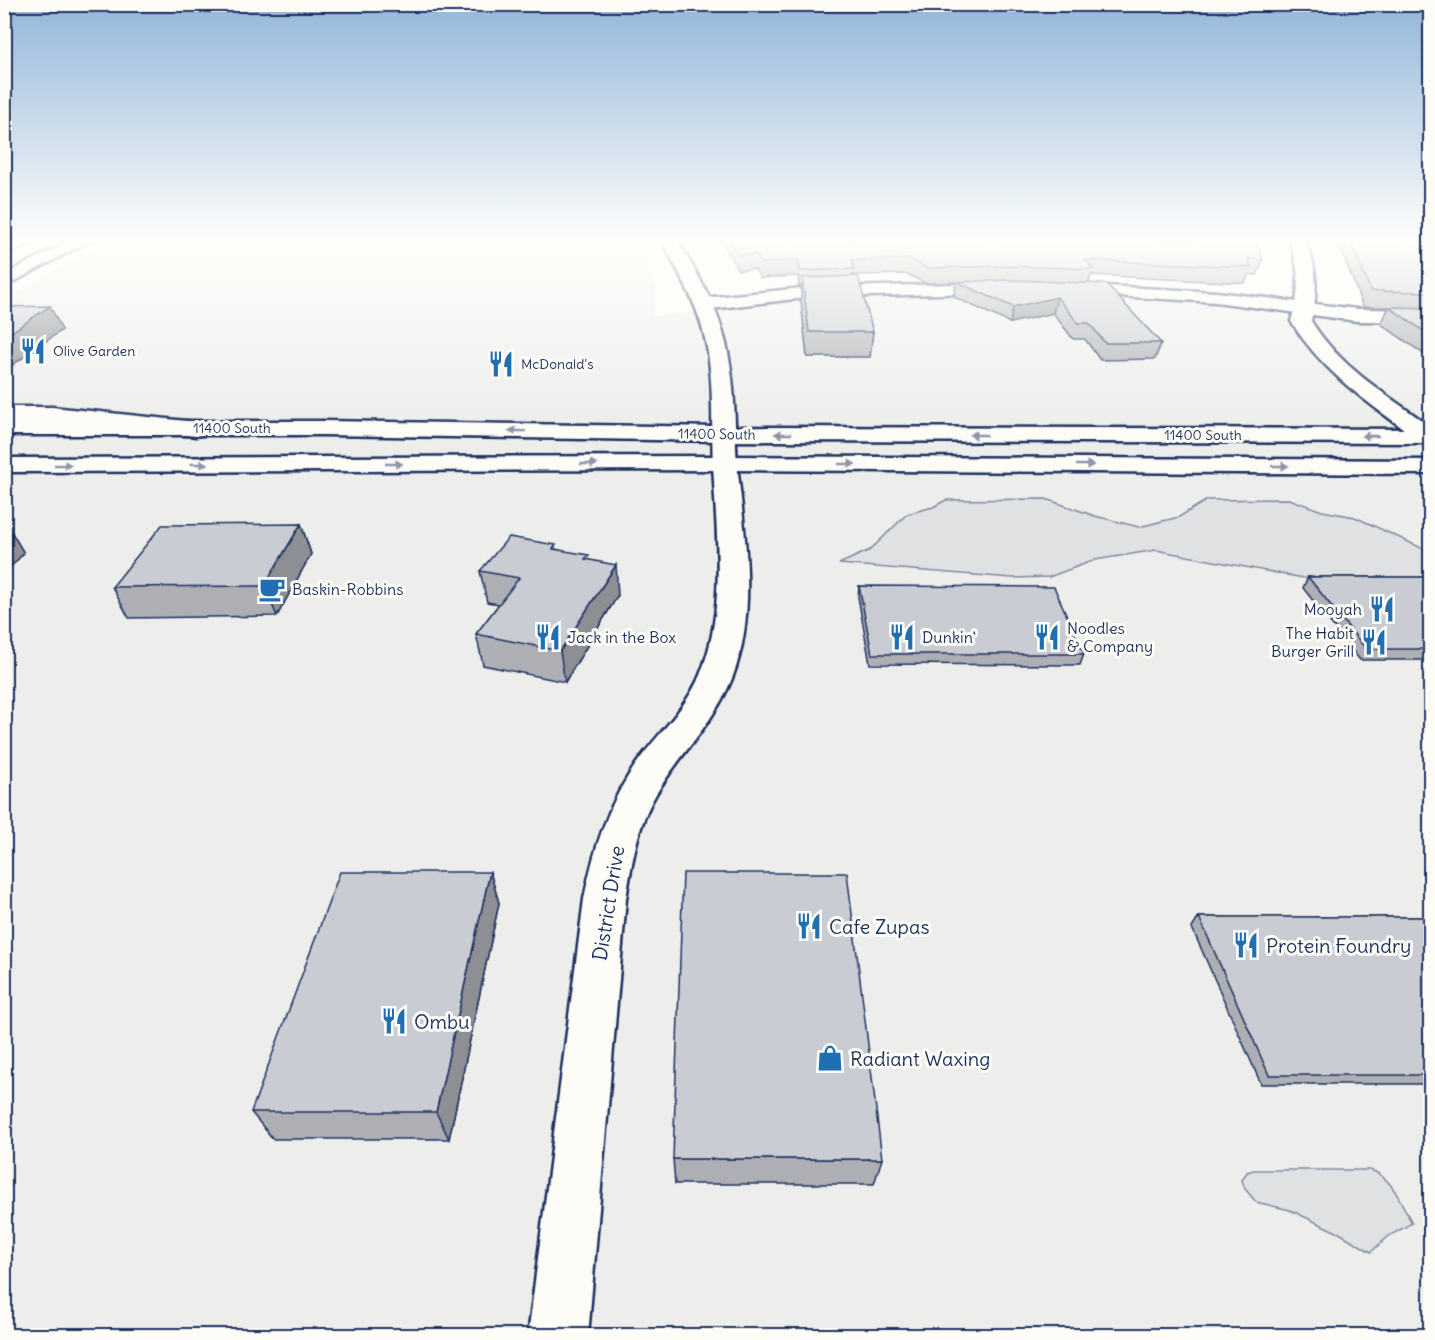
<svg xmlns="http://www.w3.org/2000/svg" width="1435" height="1340" viewBox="0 0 1435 1340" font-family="Delius,sans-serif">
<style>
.built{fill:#edeeec}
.green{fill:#e0e1e3;stroke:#7e88a0;stroke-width:1.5}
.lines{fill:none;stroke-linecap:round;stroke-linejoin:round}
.street-casing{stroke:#1b2f5e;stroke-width:5}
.secondary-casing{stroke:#1b2f5e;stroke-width:5}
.primary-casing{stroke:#1b2f5e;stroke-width:5}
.highway-casing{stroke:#1b2f5e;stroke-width:5}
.street{fill:#fdfcf7;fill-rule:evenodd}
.secondary{fill:#fdfcf7;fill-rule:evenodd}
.primary{fill:#fdfcf7;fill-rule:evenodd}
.highway{fill:#fdfcf7;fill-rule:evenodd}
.wall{fill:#adafb5;stroke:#1b2f5e;stroke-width:1.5}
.shaded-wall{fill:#8d8f94;stroke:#1b2f5e;stroke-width:1.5}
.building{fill:#c9ccd3;stroke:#1b2f5e;stroke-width:1.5}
.oneway{fill:#8c96aa}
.labels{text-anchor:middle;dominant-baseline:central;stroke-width:6;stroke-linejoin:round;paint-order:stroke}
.far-poi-label{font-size:14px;fill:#1b2f5e;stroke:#fdfcf7;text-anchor:start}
.far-street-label{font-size:14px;fill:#1b2f5e;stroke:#fdfcf7}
.poi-label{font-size:16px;fill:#1b2f5e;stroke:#fdfcf7;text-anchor:start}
.near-street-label{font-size:20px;fill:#1b2f5e;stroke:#fdfcf7}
.near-poi-label{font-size:20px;fill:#1b2f5e;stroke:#fdfcf7;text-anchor:start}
</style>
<rect width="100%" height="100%" fill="#fdfcf7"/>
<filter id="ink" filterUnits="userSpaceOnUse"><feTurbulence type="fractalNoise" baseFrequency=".0167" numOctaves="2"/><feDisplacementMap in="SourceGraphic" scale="12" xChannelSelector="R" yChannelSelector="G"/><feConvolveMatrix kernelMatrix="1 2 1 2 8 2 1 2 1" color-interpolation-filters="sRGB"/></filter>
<g filter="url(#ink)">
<polygon class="built" points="111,241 639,241 657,288 653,316 837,297 953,294 1088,295 1200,301 1363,324 1430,321 1430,1335 5,1336 5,301 62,265"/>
<g class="green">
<polygon points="1046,499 1095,516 1139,527 1179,517 1207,500 1289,499 1322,511 1355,517 1430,552 1430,581 1303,578 1156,550 1095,560 1049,577 1012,578 839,564 870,550 907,514 933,507 946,500"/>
<path d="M1254 1170H1370C1393 1177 1401 1204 1412 1223L1389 1236 1371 1252 1341 1234 1290 1210 1256 1202 1245 1189 1242 1180 1247 1172Z"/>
</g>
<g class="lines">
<g class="street-casing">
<g id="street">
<polygon points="1000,283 1006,284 1009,288 1006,292 803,298 703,310 697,308 694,304 697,300 703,298 803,288"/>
<polygon points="1070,284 1216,292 1357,309 1430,310 1430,322 1357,321 1216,302 1064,293 1061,289 1064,285"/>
<path d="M725 456 734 458 737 463C744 531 758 610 733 676 716 720 680 754 656 794 637 825 632 864 626 899L588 1336H528L584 899C594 849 608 802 639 760 659 733 687 707 700 675 727 610 716 532 713 463L716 458Z"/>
</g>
</g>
<g class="secondary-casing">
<g id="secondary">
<path d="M662 241H678C695 271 714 300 723 333 736 375 734 420 737 463L734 468 725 470 716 468 713 463C711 420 715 376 704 334 696 301 678 271 662 241Z"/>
<path d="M1289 241H1305C1318 268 1318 293 1311 321 1339 367 1387 395 1430 426V444L1422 442C1373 406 1323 374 1291 321 1300 293 1301 268 1289 241Z"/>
</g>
</g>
<g class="primary-casing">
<g id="primary">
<polygon points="4,421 323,421 723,427 1430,429 1430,443 723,441 323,435 4,435"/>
<polygon points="725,456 1430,460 1430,474 725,470 4,472 4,458"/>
</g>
</g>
<g class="highway-casing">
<g id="highway">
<polygon points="11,241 33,241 31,244 4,255 4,244"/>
<polygon points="69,241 89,241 4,287 4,275"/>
<polygon points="4,407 52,407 196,422 204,424 208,429 204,434 196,436 52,421 4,421"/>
</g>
</g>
<use href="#street" class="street"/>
<use href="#secondary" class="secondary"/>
<use href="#primary" class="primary"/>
<use href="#highway" class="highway"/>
</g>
<g class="wall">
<polygon points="721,241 1256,241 1263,260 1257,275 1249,274 1245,283 1091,275 1089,283 1161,343 1155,359 1100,360 1085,339 1073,339 1053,313 1010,323 954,297 956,282 925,283 907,274 853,275 873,332 870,357 807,357 801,301 801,286 799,286 798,276 760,278 755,269 738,270"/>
<polygon points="1338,241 1431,241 1431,359 1381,324 1389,307 1363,307"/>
<polygon points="301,524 311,554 277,616 129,618 112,587"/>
<polygon points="556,549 589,560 618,595 565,682 483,665 476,634 499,604 487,602 480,571"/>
<polygon points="1308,577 1431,577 1431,660 1360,660 1303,588"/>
<polygon points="859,586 1084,654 1080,665 870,664 858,597"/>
<polygon points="490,872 499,903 449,1139 273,1139 251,1112"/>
<polygon points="1199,917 1431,917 1431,1084 1261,1084 1192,928"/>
<polygon points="673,1159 882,1159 874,1184 675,1184"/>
</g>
<g class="shaded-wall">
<polygon points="1057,297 1053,313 1010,323 1013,307"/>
<polygon points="50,306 62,330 4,371 4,337"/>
<polygon points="301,524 311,554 277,616 264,586"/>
<polygon points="12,533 24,553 4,574 4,540"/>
<polygon points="616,565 618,595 565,682 560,651"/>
<polygon points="490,872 499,903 449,1139 436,1112"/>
</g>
<g class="building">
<polygon points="730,241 1256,241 1263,260 1248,258 1251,267 1085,260 1093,269 1013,266 927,268 909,259 852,260 854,269 800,271 798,260 761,263 755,254 739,255"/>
<polygon points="1350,241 1431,241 1431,292 1371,291"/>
<polygon points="858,276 873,332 809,332 802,278"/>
<polygon points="1013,280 1106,284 1161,343 1105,343 1089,323 1078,323 1057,297 1013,307 957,282"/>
<polygon points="50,306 4,337 4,307"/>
<polygon points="1389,307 1431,308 1431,336"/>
<polygon points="301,524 264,586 112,587 162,525"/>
<polygon points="4,533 12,533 4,540"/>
<polygon points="509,537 556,545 553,549 589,555 585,559 616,565 560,651 476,634 519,578 480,571"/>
<polygon points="1308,577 1431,577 1431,649 1366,649"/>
<polygon points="859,586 1054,587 1084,654 872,654"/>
<polygon points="340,872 490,872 436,1112 251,1112"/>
<polygon points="683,873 847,873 882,1159 673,1159"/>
<polygon points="1199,917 1431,917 1431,1075 1269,1075"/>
</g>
<defs><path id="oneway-solid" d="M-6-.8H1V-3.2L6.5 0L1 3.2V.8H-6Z" transform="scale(1.5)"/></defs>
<g class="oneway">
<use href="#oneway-solid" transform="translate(517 431) rotate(-179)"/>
<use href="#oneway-solid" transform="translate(783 434) rotate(-180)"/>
<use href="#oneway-solid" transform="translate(978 435) rotate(-180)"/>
<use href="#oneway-solid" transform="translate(1370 436) rotate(180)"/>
<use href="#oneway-solid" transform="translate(199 464)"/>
<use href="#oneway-solid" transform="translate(394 464)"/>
<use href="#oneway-solid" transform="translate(589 464)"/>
<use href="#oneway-solid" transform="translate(847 464)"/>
<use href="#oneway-solid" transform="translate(63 465)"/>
<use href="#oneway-solid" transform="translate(1085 465)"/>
<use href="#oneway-solid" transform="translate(1280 466)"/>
</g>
</g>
<linearGradient id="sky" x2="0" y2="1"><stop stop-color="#93b6da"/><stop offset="0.56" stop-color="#fefefb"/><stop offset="1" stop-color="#fefefb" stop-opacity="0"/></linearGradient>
<rect width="1435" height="429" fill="url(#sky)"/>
<defs>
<g id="restaurant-bare" transform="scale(2.07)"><path d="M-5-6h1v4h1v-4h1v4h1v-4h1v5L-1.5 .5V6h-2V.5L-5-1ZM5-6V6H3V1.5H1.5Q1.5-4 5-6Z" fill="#1f6fb2" stroke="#fdfcf7" stroke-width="2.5" paint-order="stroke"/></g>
<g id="cafe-bare" transform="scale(2.07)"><path d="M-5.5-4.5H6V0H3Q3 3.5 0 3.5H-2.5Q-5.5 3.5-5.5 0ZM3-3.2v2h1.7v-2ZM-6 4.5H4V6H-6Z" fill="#1f6fb2" stroke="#fdfcf7" stroke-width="2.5" paint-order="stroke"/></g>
<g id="shop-bare" transform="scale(2.07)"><path d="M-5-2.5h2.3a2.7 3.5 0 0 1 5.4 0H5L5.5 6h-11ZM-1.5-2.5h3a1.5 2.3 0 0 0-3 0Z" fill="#1f6fb2" stroke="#fdfcf7" stroke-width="2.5" paint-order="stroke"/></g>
</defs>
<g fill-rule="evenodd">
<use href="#restaurant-bare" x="33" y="351"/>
<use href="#restaurant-bare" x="501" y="364"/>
<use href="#cafe-bare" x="272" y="589"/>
<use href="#restaurant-bare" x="1382" y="609"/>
<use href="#restaurant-bare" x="548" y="637"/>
<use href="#restaurant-bare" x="902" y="637"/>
<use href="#restaurant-bare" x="1047" y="637"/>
<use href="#restaurant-bare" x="1374" y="642"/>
<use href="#restaurant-bare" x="809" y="926"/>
<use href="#restaurant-bare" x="1246" y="945"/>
<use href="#restaurant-bare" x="394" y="1021"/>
<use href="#shop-bare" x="830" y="1058"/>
</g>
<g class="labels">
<g class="far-poi-label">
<text x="53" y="351">Olive Garden</text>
<text x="521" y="364">McDonald's</text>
</g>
<g class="far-street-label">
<text x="232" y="428">11400 South</text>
<text transform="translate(717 434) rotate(1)">11400 South</text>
<text x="1203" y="435">11400 South</text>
</g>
<g class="poi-label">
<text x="292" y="589">Baskin-Robbins</text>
<text x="1362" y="609" text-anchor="end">Mooyah</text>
<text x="1067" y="628">Noodles<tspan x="1067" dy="18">&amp; Company</tspan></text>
<text x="1354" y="633" text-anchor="end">The Habit<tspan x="1354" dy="18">Burger Grill</tspan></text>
<text x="568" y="637">Jack in the Box</text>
<text x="922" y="637">Dunkin'</text>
</g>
<g class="near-street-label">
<text transform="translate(608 903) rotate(-81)">District Drive</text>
</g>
<g class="near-poi-label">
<text x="829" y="926">Cafe Zupas</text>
<text x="1266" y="945">Protein Foundry</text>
<text x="414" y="1021">Ombu</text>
<text x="850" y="1058">Radiant Waxing</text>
</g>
</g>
<rect width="1435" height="1340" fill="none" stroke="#fdfcf7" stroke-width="24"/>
<rect x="12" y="12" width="1411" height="1316" fill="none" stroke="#1b2f5e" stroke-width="2" filter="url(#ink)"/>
</svg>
